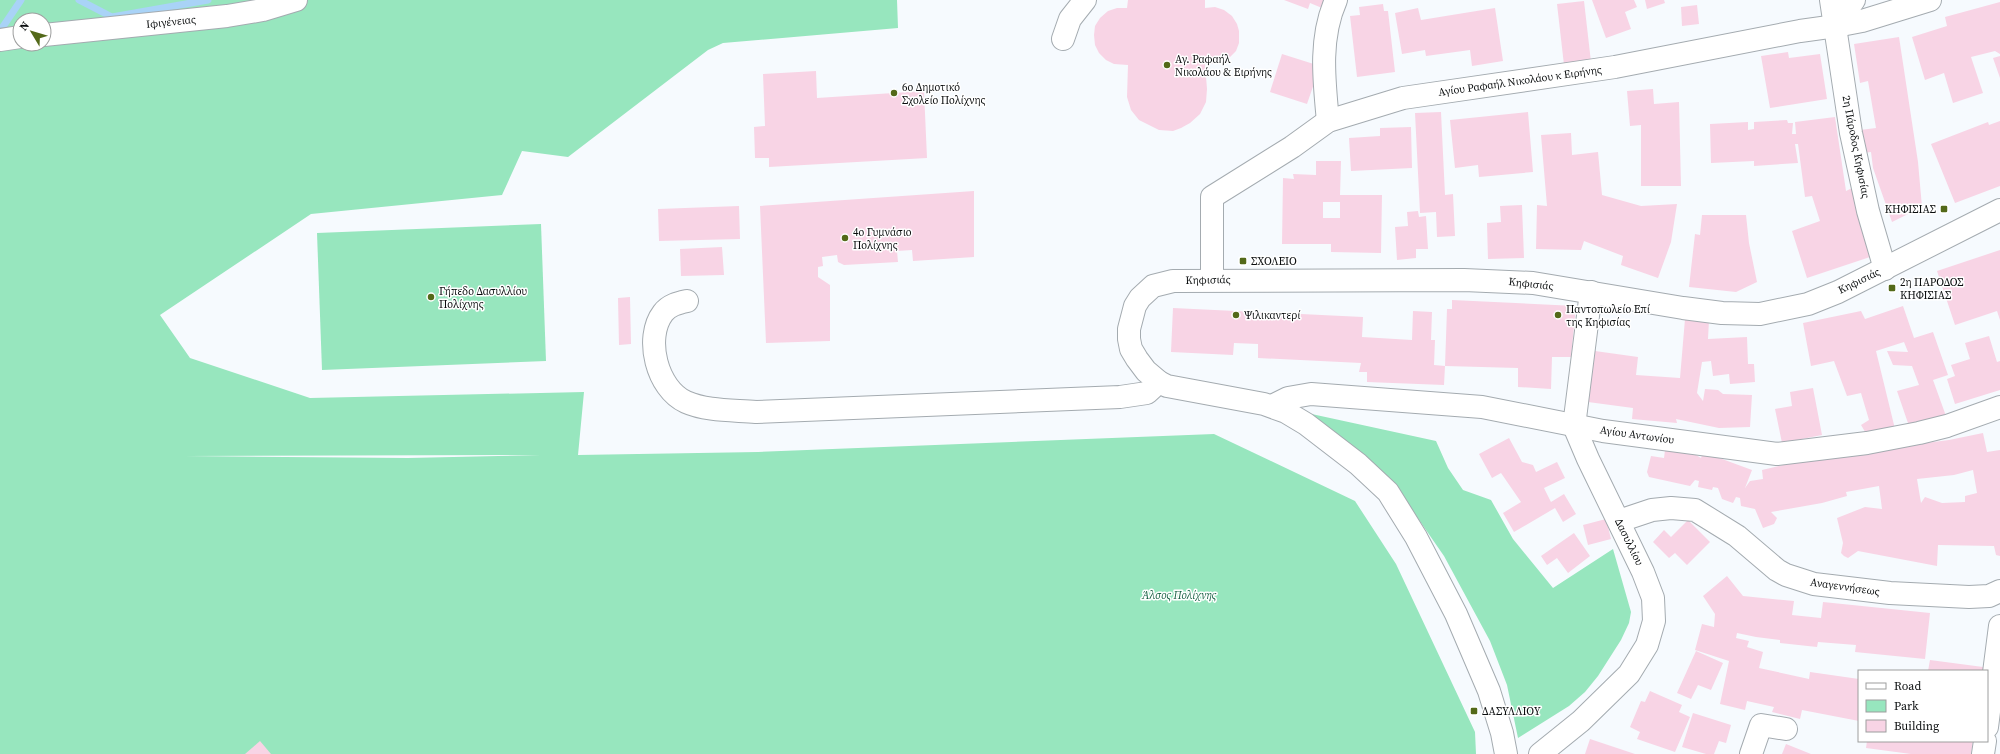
<svg xmlns="http://www.w3.org/2000/svg" width="2000" height="754" viewBox="0 0 2000 754" font-family="'Source Serif 4',serif">
<style>
.green{fill:#97e6be;fill-rule:evenodd}
.lines{fill:none;stroke-linecap:round;stroke-linejoin:round}
.stream{stroke:#a9d3f7;stroke-width:7}
.building{fill:#f8d4e5;fill-rule:evenodd}
.minor-casing{stroke:#a4abb0;stroke-width:24}
.tertiary-casing{stroke:#a4abb0;stroke-width:24}
.minor{stroke:#fff;stroke-width:22}
.tertiary{stroke:#fff;stroke-width:22}
.poi-dot{fill:#536919;stroke:#fff;stroke-width:1.5}
.labels{text-anchor:middle;dominant-baseline:central;stroke-width:3;stroke-linejoin:round;paint-order:stroke}
.street-label{font-size:11px;fill:#090c0d;stroke:#fff}
.poi-label{font-size:11px;fill:#090c0d;stroke:#fff;text-anchor:start}
.park-label{font-size:11px;font-style:italic;fill:#165f42;stroke:#fff}
</style>
<rect width="100%" height="100%" fill="#f6fafe"/>
<g class="green">
<path d="M0 0H897L898 28 723 43 708 50 568 157 522 151 502 195 311 214 160 315 190 358 310 398 584 392 578 455 758 452 1214 434 1355 501 1396 564 1475 732 1476 754H0ZM20 20H44V44H20ZM541 455 408 458 184 456H185Z"/>
<polygon points="541,224 546,361 322,370 317,233"/>
<polygon points="1307,413 1436,441 1448,468 1463,490 1491,500 1513,539 1553,588 1613,549 1631,612 1629,623 1621,640 1598,676 1585,692 1569,706 1518,738 1507,685 1490,641 1444,556 1401,494"/>
</g>
<g class="lines">
<g class="stream">
<polyline points="79,0 112,17 208,0"/>
<polyline points="0,31 21,0"/>
</g>
</g>
<g class="building">
<polygon points="1128,0 1205,0 1205,8 1215,7 1224,10 1232,16 1237,24 1239,31 1239,43 1236,51 1229,58 1221,63 1205,64 1207,89 1206,102 1200,114 1190,123 1181,128 1173,131 1159,130 1139,120 1131,110 1127,97 1128,65 1114,64 1106,60 1099,53 1095,45 1094,35 1095,26 1100,18 1108,11 1117,8 1127,8"/>
<polygon points="1284,0 1325,0 1322,8 1310,3 1308,9"/>
<polygon points="1592,0 1634,0 1637,7 1625,12 1631,29 1606,38"/>
<polygon points="1645,0 1664,0 1665,3 1647,9"/>
<polygon points="1584,1 1591,62 1564,65 1557,4"/>
<polygon points="2000,2 2000,54 1995,51 1971,57 1983,93 1953,103 1944,73 1925,80 1912,37 1947,26 1945,17"/>
<polygon points="1383,4 1384,11 1388,11 1395,72 1357,77 1350,16 1360,15 1359,7"/>
<polygon points="1697,5 1699,24 1682,26 1681,7"/>
<polygon points="1418,8 1421,20 1495,8 1503,61 1472,66 1470,50 1426,56 1425,50 1402,54 1395,13"/>
<polygon points="1899,37 1918,162 1922,207 1892,222 1873,168 1871,152 1863,153 1860,130 1876,128 1868,81 1860,83 1854,44"/>
<polygon points="1788,52 1789,58 1820,54 1827,99 1770,108 1761,56"/>
<polygon points="1282,54 1320,66 1307,104 1270,92"/>
<polygon points="2000,56 2000,78 1993,58"/>
<polygon points="816,71 817,98 924,91 927,158 769,167 769,158 755,158 754,127 765,126 763,74"/>
<polygon points="1653,89 1654,104 1679,102 1681,186 1641,186 1641,125 1630,126 1627,91"/>
<polygon points="1441,112 1445,195 1453,194 1455,236 1437,237 1436,212 1420,213 1415,113"/>
<polygon points="1528,112 1533,172 1479,177 1478,165 1455,168 1450,120"/>
<polygon points="1835,117 1846,191 1852,188 1873,256 1807,278 1792,231 1820,221 1812,196 1805,197 1798,144 1795,144 1798,163 1754,166 1754,161 1711,163 1710,124 1748,122 1748,130 1754,129 1754,122 1787,120 1788,123 1793,123 1792,134 1796,134 1795,122"/>
<polygon points="2000,121 2000,186 1955,203 1931,144 1988,122 1989,125"/>
<polygon points="1411,127 1412,168 1351,171 1349,138 1380,136 1380,128"/>
<polygon points="1571,133 1572,155 1598,152 1602,195 1641,206 1677,204 1671,242 1658,278 1621,265 1623,256 1584,241 1581,250 1536,249 1537,205 1547,206 1541,135"/>
<path d="M1316 161H1341L1340 195H1382L1381 253 1331 252V244H1282L1283 178 1294 179 1293 174 1316 175ZM1323 202H1340V218H1323Z"/>
<polygon points="974,191 974,257 913,261 912,250 897,251 898,262 844,265 838,262 837,255 822,257 823,266 818,267 818,277 830,285 830,341 766,343 760,206"/>
<polygon points="1522,205 1524,258 1488,259 1487,223 1501,222 1500,206"/>
<polygon points="739,206 740,239 659,241 658,209"/>
<polygon points="1418,211 1419,217 1426,216 1428,249 1416,249 1416,258 1397,260 1395,227 1408,226 1407,212"/>
<polygon points="1702,215 1746,215 1749,243 1757,282 1736,292 1689,287 1695,234 1700,235"/>
<polygon points="722,247 724,275 681,276 680,249"/>
<polygon points="2000,250 2000,320 1997,311 1955,325 1937,271"/>
<polygon points="630,297 631,344 619,345 618,298"/>
<polygon points="1452,300 1576,306 1571,357 1552,357 1551,389 1518,387 1518,368 1445,366 1447,309 1452,309"/>
<polygon points="1903,306 1914,338 1933,332 1948,375 1933,380 1946,416 1910,429 1897,391 1919,385 1912,366 1893,365 1887,351 1908,352 1904,342 1876,351 1895,429 1867,435 1861,425 1869,420 1861,393 1847,396 1834,361 1811,366 1803,323 1861,311 1865,319"/>
<polygon points="1173,308 1363,317 1362,337 1412,340 1413,311 1432,312 1431,340 1435,340 1434,365 1445,366 1444,385 1367,382 1367,372 1359,372 1361,363 1258,358 1258,344 1234,343 1233,355 1171,352"/>
<polygon points="1685,319 1709,320 1708,339 1747,337 1748,364 1754,364 1755,382 1730,384 1729,374 1713,376 1711,361 1702,362 1697,393 1703,401 1705,389 1718,390 1723,394 1752,395 1750,427 1719,428 1676,419 1677,423 1632,419 1633,408 1588,402 1595,351 1638,357 1636,375 1680,378"/>
<polygon points="1989,336 1997,362 2000,361 2000,390 1955,404 1947,379 1955,376 1951,365 1970,359 1965,343"/>
<polygon points="1813,388 1822,435 1782,443 1775,409 1792,406 1790,392"/>
<path d="M1983 433 1987 452 2000 450V556L1996 555 1994 546 1938 545 1937 566 1858 551 1848 558 1844 556 1841 553 1843 543 1837 518 1865 507 1882 509 1879 486 1846 492 1847 496 1822 503 1771 512 1777 518 1774 524 1763 528 1755 509 1741 506 1740 498 1736 497 1733 503 1722 499 1718 488 1713 487 1712 490 1698 487 1699 481 1695 480 1690 486 1649 477 1647 472 1651 456 1664 458 1665 450 1696 455 1701 458 1703 452 1752 470 1745 488 1750 481 1763 479 1762 470 1812 458 1949 440ZM1973 470 1977 493 1965 496V502L1942 503 1925 497 1921 503 1917 479 1954 475Z"/>
<polygon points="1509,438 1522,462 1533,465 1536,472 1557,462 1565,478 1544,488 1551,502 1564,494 1576,514 1563,522 1555,508 1514,532 1503,513 1521,502 1501,473 1492,478 1479,454"/>
<polygon points="1606,519 1611,539 1588,545 1583,525"/>
<polygon points="1688,520 1710,542 1687,565 1675,553 1669,558 1653,542 1664,530 1671,537"/>
<polygon points="1574,533 1590,556 1568,573 1557,558 1547,565 1541,556"/>
<polygon points="1727,576 1743,596 1794,601 1792,615 1821,618 1823,602 1930,613 1925,659 1855,652 1856,645 1818,642 1817,647 1780,643 1780,640 1756,637 1737,633 1736,638 1749,641 1747,647 1763,652 1759,668 1809,679 1810,672 1859,679 1859,721 1802,710 1800,719 1772,712 1774,707 1747,701 1745,710 1720,704 1729,661 1695,650 1702,624 1714,627 1715,614 1703,596"/>
<polygon points="1696,651 1723,663 1711,690 1698,685 1691,699 1677,693"/>
<polygon points="1930,660 1983,667 1983,671 1928,671"/>
<polygon points="1650,691 1682,705 1679,712 1690,717 1675,752 1637,739 1640,732 1630,727 1641,701 1645,702"/>
<polygon points="1693,713 1731,725 1726,743 1719,741 1714,754 1706,754 1682,747"/>
<polygon points="1590,739 1635,754 1585,754"/>
<polygon points="260,741 271,754 245,754"/>
<polygon points="1867,741 1973,741 1971,754 1911,754 1866,748"/>
<polygon points="1786,744 1811,754 1782,754"/>
</g>
<g class="lines">
<g class="minor-casing">
<g id="minor">
<polyline points="1836,26 1854,0"/>
<polyline points="1063,39 1070,19 1085,0"/>
<path d="M1328 121C1324 80 1319 38 1336 0"/>
<path d="M687 301C678 303 669 305 663 313 644 338 657 389 686 402 706 411 733 410 756 412L1120 397 1147 393 1159 382"/>
<polyline points="1619,521 1652,510 1671,508 1695,510 1737,536 1777,570 1786,575 1814,584 1890,593 1969,597 1989,596 2000,591"/>
<polyline points="1987,727 2000,626"/>
<polyline points="1751,754 1761,725 1786,729"/>
<polyline points="1983,754 1985,741"/>
</g>
</g>
<g class="tertiary-casing">
<g id="tertiary">
<polyline points="1831,0 1851,133 1868,211 1885,269"/>
<polyline points="44,35 227,16 263,10 296,0"/>
<polyline points="0,40 20,37"/>
<polyline points="1212,280 1212,197 1292,147 1328,121 1403,98 1615,67 1800,31 1836,26 1862,21 1930,0"/>
<polyline points="1272,406 1288,398 1311,394 1482,407 1603,431 1777,454 1867,443 1919,433 1947,426 2000,407"/>
<polyline points="1506,754 1502,733 1489,691 1456,614 1416,537 1388,492 1358,464 1306,424 1286,412 1264,404 1167,386 1159,382 1146,371 1137,359 1131,349 1129,339 1129,329 1135,306 1140,298 1153,286 1173,281 1464,280 1533,283 1683,308 1722,313 1760,314 1808,304 1838,292 2000,210"/>
<polyline points="1540,754 1581,721 1629,674 1647,645 1654,621 1653,598 1643,572 1588,459 1574,426 1591,292"/>
</g>
</g>
<use href="#minor" class="minor"/>
<use href="#tertiary" class="tertiary"/>
</g>
<g class="poi-dot">
<circle cx="1167" cy="65" r="4"/>
<circle cx="894" cy="93" r="4"/>
<rect x="1940" y="205" width="8" height="8" rx="2"/>
<circle cx="845" cy="238" r="4"/>
<rect x="1239" y="257" width="8" height="8" rx="2"/>
<rect x="1888" y="284" width="8" height="8" rx="2"/>
<circle cx="431" cy="297" r="4"/>
<circle cx="1236" cy="315" r="4"/>
<circle cx="1558" cy="315" r="4"/>
<rect x="1470" y="707" width="8" height="8" rx="2"/>
</g>
<g class="labels">
<g class="street-label">
<text transform="translate(171 22) rotate(-6)">Ιφιγένειας</text>
<text transform="translate(1520 81) rotate(-8)">Αγίου Ραφαήλ Νικολάου κ Ειρήνης</text>
<text transform="translate(1856 147) rotate(79)">2η Πάροδος Κηφισίας</text>
<text transform="translate(1208 280) rotate(-1)">Κηφισιάς</text>
<text transform="translate(1859 281) rotate(-26)">Κηφισιάς</text>
<text transform="translate(1531 284) rotate(6)">Κηφισιάς</text>
<text transform="translate(1637 435) rotate(8)">Αγίου Αντωνίου</text>
<text transform="translate(1629 542) rotate(64)">Δασυλλίου</text>
<text transform="translate(1845 587) rotate(8)">Αναγεννήσεως</text>
</g>
<g class="poi-label">
<text x="1175" y="59">Αγ. Ραφαήλ<tspan x="1175" dy="13">Νικολάου &amp; Ειρήνης</tspan></text>
<text x="902" y="87">6ο Δημοτικό<tspan x="902" dy="13">Σχολείο Πολίχνης</tspan></text>
<text x="1936" y="209" text-anchor="end">ΚΗΦΙΣΙΑΣ</text>
<text x="853" y="232">4ο Γυμνάσιο<tspan x="853" dy="13">Πολίχνης</tspan></text>
<text x="1251" y="261">ΣΧΟΛΕΙΟ</text>
<text x="1900" y="282">2η ΠΑΡΟΔΟΣ<tspan x="1900" dy="13">ΚΗΦΙΣΙΑΣ</tspan></text>
<text x="439" y="291">Γήπεδο Δασυλλίου<tspan x="439" dy="13">Πολίχνης</tspan></text>
<text x="1566" y="309">Παντοπωλείο Επί<tspan x="1566" dy="13">της Κηφισίας</tspan></text>
<text x="1244" y="315">Ψιλικαντερί</text>
<text x="1482" y="711">ΔΑΣΥΛΛΙΟΥ</text>
</g>
<g class="park-label">
<text x="1179" y="595">Άλσος Πολίχνης</text>
</g>
</g>
<rect x="1858" y="670" width="130" height="72" fill="#ffffff" stroke="#9d9e9e"/>
<rect x="1866" y="683" width="20" height="6" fill="#ffffff" stroke="#9d9e9e"/>
<text x="1894" y="690" font-size="12" fill="#090c0d">Road</text>
<rect x="1866" y="700" width="20" height="12" fill="#97e6be" stroke="#9d9e9e"/>
<text x="1894" y="710" font-size="12" fill="#090c0d">Park</text>
<rect x="1866" y="720" width="20" height="12" fill="#f8d4e5" stroke="#9d9e9e"/>
<text x="1894" y="730" font-size="12" fill="#090c0d">Building</text>
<g transform="translate(32 32) rotate(308)"><circle r="19" fill="#ffffff" stroke="#9d9e9e"/>
<path d="M0-3L7 15L0 10L-7 15Z" fill="#536919"/>
<text y="-6" font-size="11" font-weight="bold" text-anchor="middle" fill="#090c0d">N</text>
</g>
</svg>
